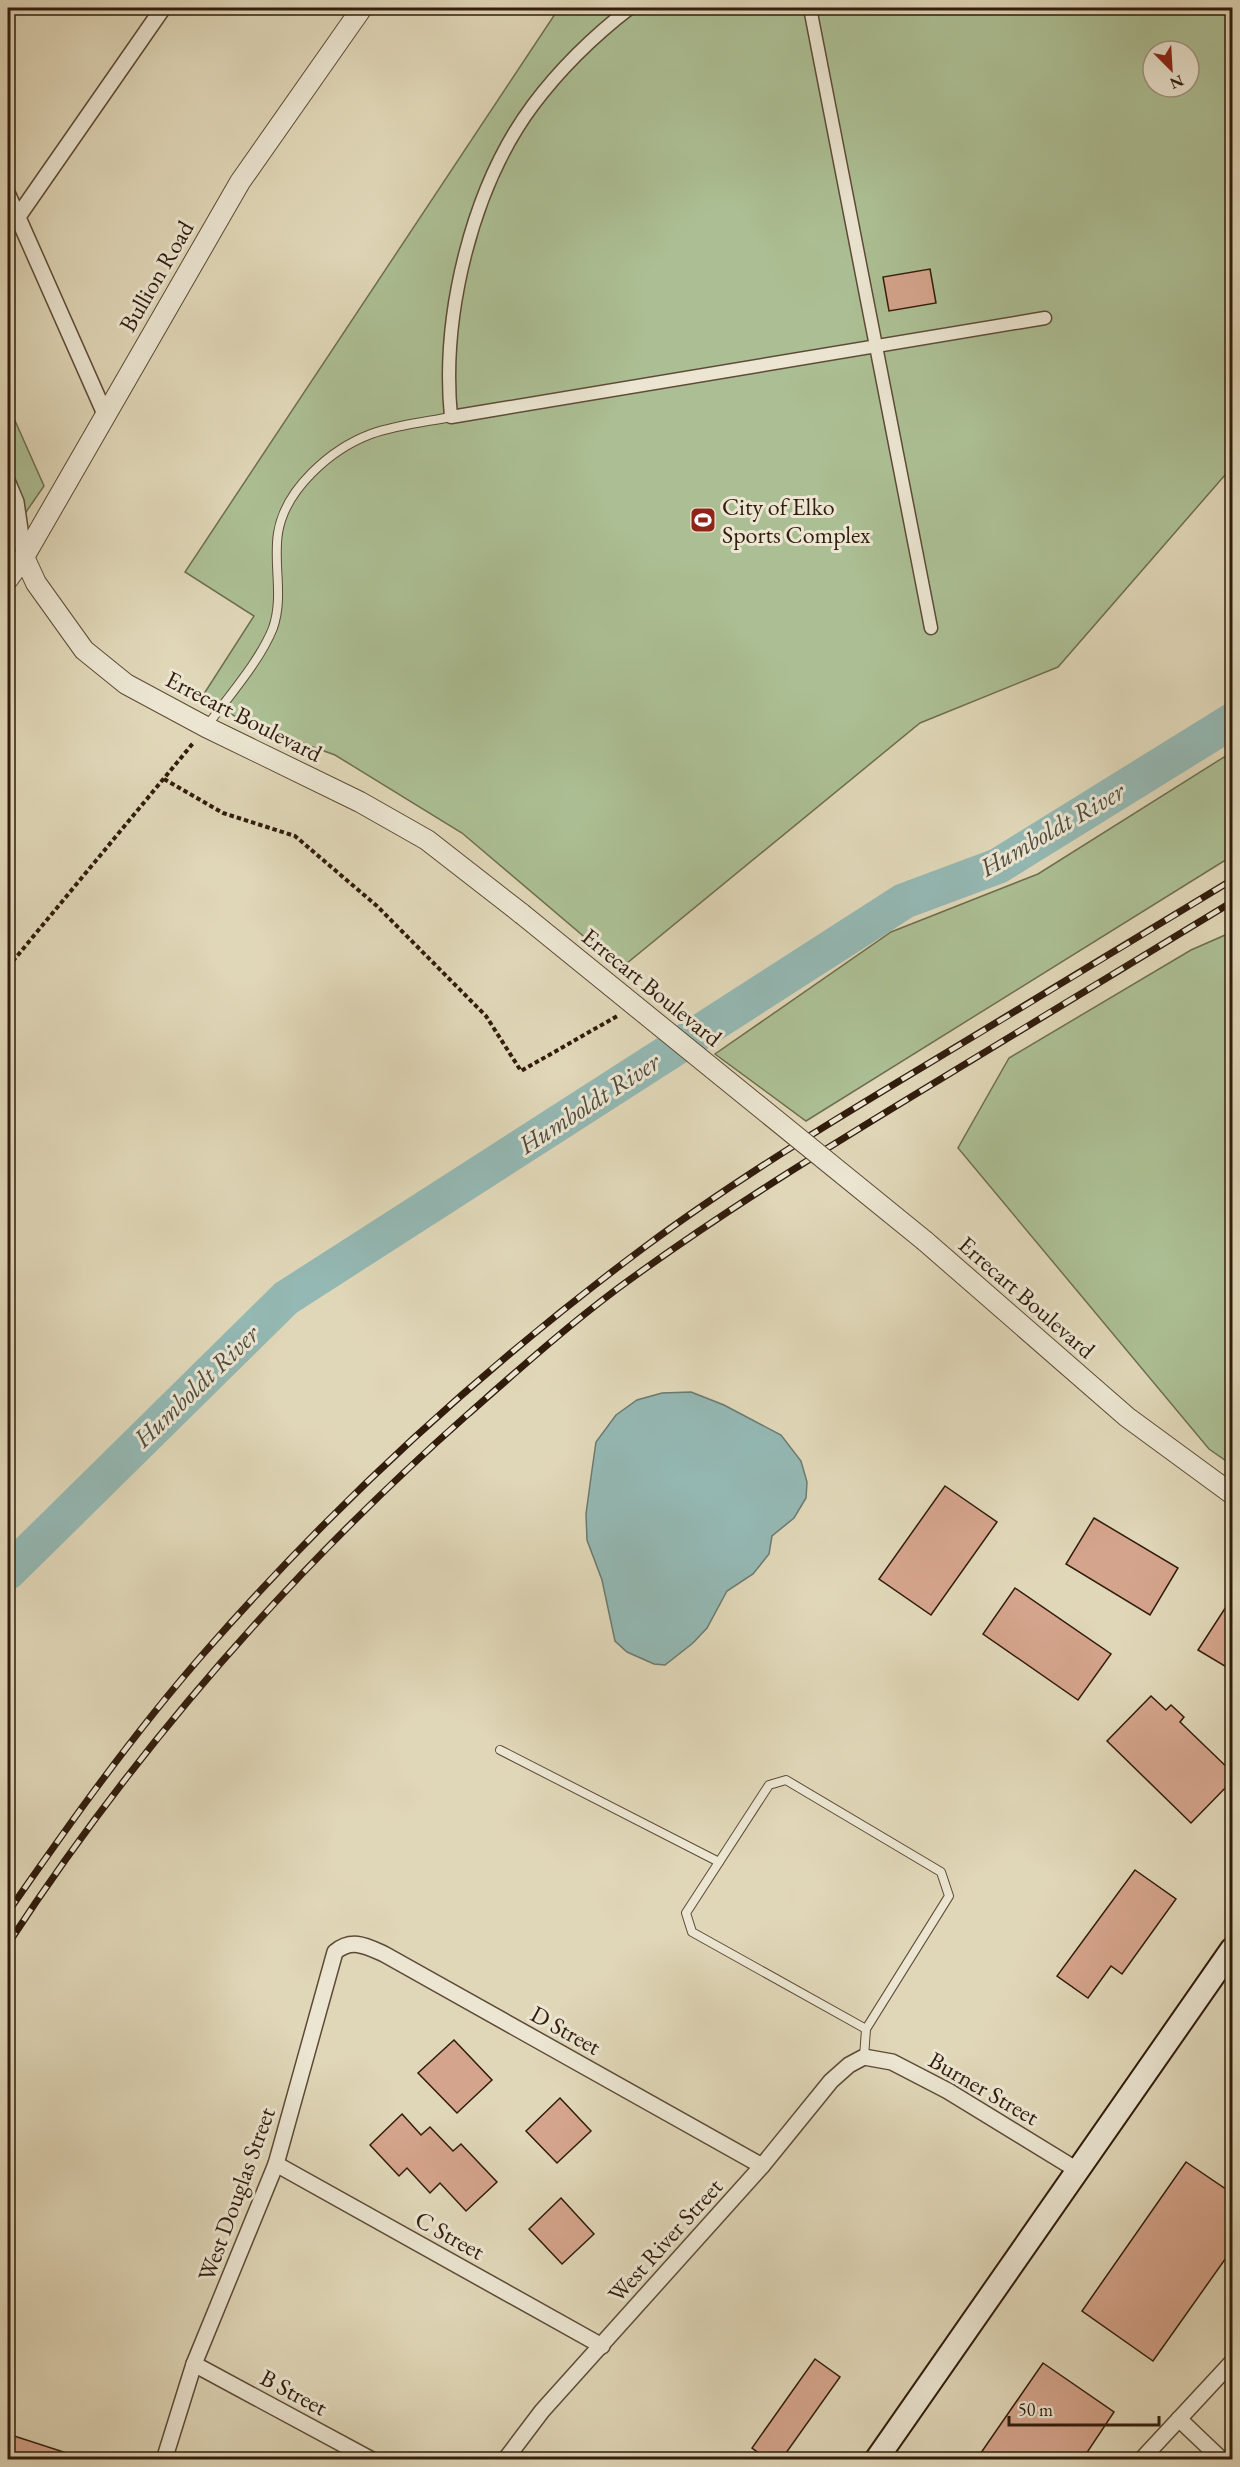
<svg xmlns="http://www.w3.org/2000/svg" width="1240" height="2467" viewBox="0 0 1240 2467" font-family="'EB Garamond',serif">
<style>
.green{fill:#acbf94;stroke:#6e6e50;stroke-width:1.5;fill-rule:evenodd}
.water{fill:#94b8b3;stroke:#6c7a70;stroke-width:1.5}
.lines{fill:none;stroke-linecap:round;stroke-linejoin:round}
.river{stroke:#94b8b3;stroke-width:36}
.building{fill:#d5a48c;stroke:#311c0c;stroke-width:1.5}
.service-casing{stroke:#5d4b37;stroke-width:10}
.pedestrian-casing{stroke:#5d4b37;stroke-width:15}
.minor-casing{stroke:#5d4b37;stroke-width:18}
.tertiary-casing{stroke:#5d4b37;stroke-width:22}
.secondary-casing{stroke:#311c0c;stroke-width:26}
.path{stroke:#311c0c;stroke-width:4;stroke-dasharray:4.5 3;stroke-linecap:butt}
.service{stroke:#ebe5d1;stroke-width:8}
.pedestrian{stroke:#ebe5d1;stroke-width:12}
.minor{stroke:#ebe5d1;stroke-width:15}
.tertiary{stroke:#ebe5d1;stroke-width:20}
.secondary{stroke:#ebe5d1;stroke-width:22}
.rail-casing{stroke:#311c0c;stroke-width:7}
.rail{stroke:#ebe5d1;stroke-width:4.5;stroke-dasharray:14;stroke-linecap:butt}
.tertiary-bridge-casing{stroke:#5d4b37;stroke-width:22;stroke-linecap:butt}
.tertiary-bridge{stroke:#ebe5d1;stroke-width:20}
.labels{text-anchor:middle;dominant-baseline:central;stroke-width:6;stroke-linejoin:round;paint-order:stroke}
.street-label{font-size:24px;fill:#311c0c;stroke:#ebe5d1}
.poi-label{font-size:24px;fill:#311c0c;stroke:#ebe5d1;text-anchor:start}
.water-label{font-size:26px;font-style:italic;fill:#4f4b3e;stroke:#ebe5d1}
</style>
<rect width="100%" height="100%" fill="#e0d7b8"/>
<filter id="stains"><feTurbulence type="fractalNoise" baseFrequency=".00333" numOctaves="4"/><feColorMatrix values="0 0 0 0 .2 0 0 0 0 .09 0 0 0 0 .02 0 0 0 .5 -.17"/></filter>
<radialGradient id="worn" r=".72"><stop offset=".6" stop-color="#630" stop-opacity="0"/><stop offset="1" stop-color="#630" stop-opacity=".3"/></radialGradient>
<g class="green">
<path d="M559 8H1232V467L1058 667 920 723 621 968 462 833 335 755 261 728 200 700 254 616 185 572ZM1153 51H1189V87H1153Z"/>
<polygon points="8,405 44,486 8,538"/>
<polygon points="1232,752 1232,856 806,1121 715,1054 891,932 1038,874"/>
<polygon points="1232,932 1232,1465 1209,1449 958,1148 1009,1058 1191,950"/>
</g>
<polygon class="water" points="691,1392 724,1405 781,1435 801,1461 807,1482 806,1498 794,1518 772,1536 769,1554 753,1574 727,1591 707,1628 693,1643 665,1665 654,1664 627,1652 615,1641 602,1580 587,1540 586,1514 591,1477 596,1442 616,1415 637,1400 662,1393"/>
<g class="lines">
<polyline class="river" points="8,1572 286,1298 904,901 998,866 1232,721"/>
</g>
<g class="building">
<polygon points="930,269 936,303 889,311 883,277"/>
<polygon points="945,1486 997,1522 931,1615 879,1579"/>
<polygon points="1094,1518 1178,1568 1150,1615 1066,1564"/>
<polygon points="1015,1588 1111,1654 1078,1700 983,1634"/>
<polygon points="1233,1596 1233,1671 1198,1650"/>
<polygon points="1151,1696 1166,1710 1171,1705 1184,1717 1180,1722 1233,1773 1233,1780 1191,1823 1107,1741"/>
<polygon points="1135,1870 1176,1899 1122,1974 1111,1966 1088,1998 1057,1976"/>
<polygon points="454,2040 492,2080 457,2113 418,2073"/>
<polygon points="560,2098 591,2131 557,2163 526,2131"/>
<polygon points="402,2114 421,2135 430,2127 453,2151 461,2144 497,2182 466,2211 440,2183 430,2193 407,2168 399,2176 370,2145"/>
<polygon points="1186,2162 1233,2194 1233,2248 1153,2361 1082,2311"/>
<polygon points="561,2198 594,2234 562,2264 529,2229"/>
<polygon points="815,2359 840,2377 781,2460 768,2460 752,2448"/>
<polygon points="1043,2363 1114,2412 1082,2460 976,2460"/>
<polygon points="8,2434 76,2456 76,2460 8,2460"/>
</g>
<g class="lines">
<g class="service-casing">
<g id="service">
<path d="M207 726C228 697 260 661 273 628 284 596 273 565 278 533 285 489 331 449 371 434 396 425 425 422 451 417"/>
<polyline points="500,1750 719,1862"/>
<polyline points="864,2057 866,2029 949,1896 941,1872 786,1780 769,1785 686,1913 692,1932 866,2029"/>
</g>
</g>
<g class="pedestrian-casing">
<g id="pedestrian">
<path d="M630 8C595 35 560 69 533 105 472 187 441 315 451 417L1045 318"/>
<polyline points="810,8 931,628"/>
</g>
</g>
<g class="minor-casing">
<g id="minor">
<polyline points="8,195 105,414"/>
<polyline points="17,218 163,8"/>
<polyline points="8,483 16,502 24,557"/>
<polyline points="276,2164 602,2346"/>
<polyline points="194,2364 372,2460"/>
<polyline points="1179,2419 1222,2460"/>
<path d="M164 2460 194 2364 276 2164 335 1952C352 1938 366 1946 384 1954L762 2166"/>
<polyline points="505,2460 542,2411 762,2166 831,2081 849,2065 864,2057 892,2062 948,2091 1077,2170"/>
<polyline points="1141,2460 1232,2362"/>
</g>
</g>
<g class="tertiary-casing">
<g id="tertiary">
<polyline points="24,557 36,583 84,650 126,684 206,727 360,802 427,840 522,914"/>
<polyline points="8,579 24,557 240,182 362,8"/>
<polyline points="925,1241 1127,1417 1232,1494"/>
</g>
</g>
<g class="secondary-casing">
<polyline id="secondary" points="876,2460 1232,1949"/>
</g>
<g class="path">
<polyline points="164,779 223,813 295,836 377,906 486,1016 521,1071 619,1015"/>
<polyline points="8,967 194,742"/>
</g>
<use href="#service" class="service"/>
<use href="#pedestrian" class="pedestrian"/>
<use href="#minor" class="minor"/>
<use href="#tertiary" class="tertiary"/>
<use href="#secondary" class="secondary"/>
<g class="rail-casing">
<g id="rail">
<path d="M8 1912C70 1823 133 1734 204 1653 337 1501 485 1366 646 1246 735 1180 831 1122 926 1065 1028 1004 1130 942 1232 880"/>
<path d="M8 1944C136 1748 292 1570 467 1415 516 1372 565 1328 617 1289 720 1213 830 1146 939 1080 1037 1020 1135 961 1232 902"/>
</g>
</g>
<use href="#rail" class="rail"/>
<g class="tertiary-bridge-casing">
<polyline id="tertiary-bridge" points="522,914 925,1241"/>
</g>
<use href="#tertiary-bridge" class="tertiary-bridge"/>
</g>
<defs>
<g id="stadium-square" transform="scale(1.35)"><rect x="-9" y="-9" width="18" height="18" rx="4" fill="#8f2418" stroke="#ebe5d1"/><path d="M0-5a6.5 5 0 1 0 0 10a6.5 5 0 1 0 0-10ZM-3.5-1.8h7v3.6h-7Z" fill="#fff"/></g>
</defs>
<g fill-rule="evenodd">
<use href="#stadium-square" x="703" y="520"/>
</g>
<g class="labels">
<g class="street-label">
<text transform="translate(156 276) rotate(-60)">Bullion Road</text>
<text transform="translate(244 716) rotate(27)">Errecart Boulevard</text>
<text transform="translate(652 987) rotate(39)">Errecart Boulevard</text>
<text transform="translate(1027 1297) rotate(41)">Errecart Boulevard</text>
<text transform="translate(566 2030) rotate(29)">D Street</text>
<text transform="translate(984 2088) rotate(30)">Burner Street</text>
<text transform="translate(236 2194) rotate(-70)">West Douglas Street</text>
<text transform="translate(450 2235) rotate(29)">C Street</text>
<text transform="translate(665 2240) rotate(-48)">West River Street</text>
<text transform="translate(294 2392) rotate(28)">B Street</text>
</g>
<g class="poi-label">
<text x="722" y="506">City of Elko<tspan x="722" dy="28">Sports Complex</tspan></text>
</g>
<g class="water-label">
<text transform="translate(1052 829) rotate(-30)">Humboldt River</text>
<text transform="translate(589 1103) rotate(-33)">Humboldt River</text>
<text transform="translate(196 1386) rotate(-44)">Humboldt River</text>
</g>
</g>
<rect width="1240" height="2467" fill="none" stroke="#e0d7b8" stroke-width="30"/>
<rect x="9" y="9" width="1222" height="2449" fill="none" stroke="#311c0c" stroke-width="3"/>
<rect x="15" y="15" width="1210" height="2437" fill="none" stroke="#311c0c" stroke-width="1.5"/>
<g transform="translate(1171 69) rotate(156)"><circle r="28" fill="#ebe5d1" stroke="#a19582" stroke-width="1.5"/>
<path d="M0-4.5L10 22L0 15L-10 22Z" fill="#8f2418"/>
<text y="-9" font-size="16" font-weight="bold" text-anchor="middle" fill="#311c0c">N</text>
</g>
<path d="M1009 2416v9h150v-9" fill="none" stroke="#311c0c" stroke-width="3"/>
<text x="1018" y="2416" font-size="18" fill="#311c0c" stroke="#ebe5d1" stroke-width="4.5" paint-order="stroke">50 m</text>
<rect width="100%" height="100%" filter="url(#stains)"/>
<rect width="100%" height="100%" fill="url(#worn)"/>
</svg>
